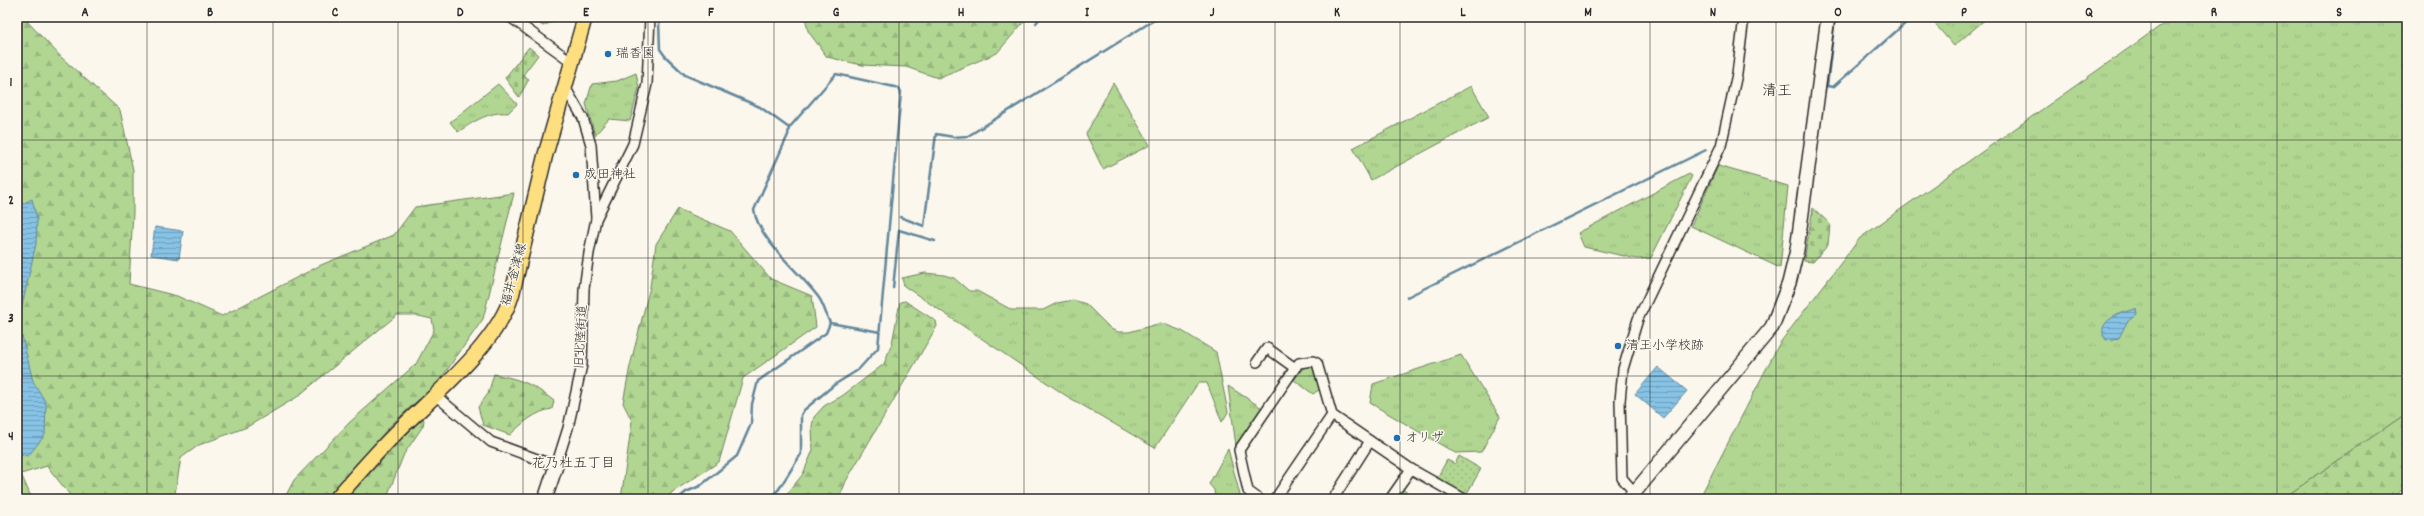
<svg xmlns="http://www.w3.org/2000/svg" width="2424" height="516" viewBox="0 0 2424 516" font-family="Dekko,'Klee One',sans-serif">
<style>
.grass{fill:url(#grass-tufts);stroke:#6e805e}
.forest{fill:url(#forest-firs);stroke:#6e805e}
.cemetery{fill:url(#cemetery-stones);stroke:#6e805e}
.garden{fill:url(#garden-dots);stroke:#6e805e}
.water{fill:url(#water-rules);stroke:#62869b}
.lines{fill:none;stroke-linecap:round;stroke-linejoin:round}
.stream{stroke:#62869b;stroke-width:2.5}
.street-casing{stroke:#2b2b2b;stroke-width:12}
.secondary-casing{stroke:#2b2b2b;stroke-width:16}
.primary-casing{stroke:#2b2b2b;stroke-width:17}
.street{stroke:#fbf7ec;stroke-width:9}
.secondary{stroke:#fbf7ec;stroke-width:13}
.primary{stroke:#fedf80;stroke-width:14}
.grid{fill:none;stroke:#2b2b2b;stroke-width:1;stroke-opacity:0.55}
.poi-dot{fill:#1f6fb2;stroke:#fbf7ec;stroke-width:1.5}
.labels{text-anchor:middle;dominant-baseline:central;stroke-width:3;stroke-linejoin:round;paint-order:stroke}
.poi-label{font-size:13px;fill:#2b2b2b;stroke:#fbf7ec;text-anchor:start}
.street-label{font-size:13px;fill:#2b2b2b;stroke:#fbf7ec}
.neighbourhood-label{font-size:14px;fill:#2b2b2b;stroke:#fbf7ec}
.quarter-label{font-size:15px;fill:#2b2b2b;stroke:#fbf7ec}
.neatline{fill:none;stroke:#2b2b2b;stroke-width:1.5}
.grid-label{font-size:13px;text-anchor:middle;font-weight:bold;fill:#2b2b2b}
</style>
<defs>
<pattern id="grass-tufts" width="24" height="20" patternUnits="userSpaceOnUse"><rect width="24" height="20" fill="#b1d692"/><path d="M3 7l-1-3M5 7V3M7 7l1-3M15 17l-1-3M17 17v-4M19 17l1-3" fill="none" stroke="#98b87e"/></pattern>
<pattern id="forest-firs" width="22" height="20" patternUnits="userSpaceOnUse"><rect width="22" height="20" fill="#b1d692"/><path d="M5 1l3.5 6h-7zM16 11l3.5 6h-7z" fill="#98b87e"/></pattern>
<pattern id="cemetery-stones" width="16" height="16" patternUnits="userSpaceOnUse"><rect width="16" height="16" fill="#b1d692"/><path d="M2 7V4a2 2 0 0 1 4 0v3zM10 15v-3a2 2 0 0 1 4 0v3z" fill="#98b87e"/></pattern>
<pattern id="garden-dots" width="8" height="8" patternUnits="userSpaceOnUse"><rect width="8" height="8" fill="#b1d692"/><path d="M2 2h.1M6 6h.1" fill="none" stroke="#98b87e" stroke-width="1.8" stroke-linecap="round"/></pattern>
<pattern id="water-rules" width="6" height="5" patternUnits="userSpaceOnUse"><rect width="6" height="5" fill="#86c3e6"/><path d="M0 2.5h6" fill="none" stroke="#6e9fbb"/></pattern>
</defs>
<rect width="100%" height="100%" fill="#fbf7ec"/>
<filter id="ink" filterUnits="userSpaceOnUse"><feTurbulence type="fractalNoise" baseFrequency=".025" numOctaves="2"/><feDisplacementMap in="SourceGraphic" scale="8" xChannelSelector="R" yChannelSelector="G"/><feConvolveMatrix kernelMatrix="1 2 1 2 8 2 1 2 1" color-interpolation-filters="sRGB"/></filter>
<g filter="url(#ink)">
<g class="grass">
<polygon points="529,17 563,17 543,26"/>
<polygon points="1929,17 1988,17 1954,46"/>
<polygon points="2173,17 2407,17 2407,413 2282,499 1699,499 1779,344 1860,238"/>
<polygon points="636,73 639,88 630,121 609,119 595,135 586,104 592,84 617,81"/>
<polygon points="1113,83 1150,145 1103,169 1086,134"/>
<path d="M498 84 517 104 508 113C489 111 473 122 458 132L450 122Z"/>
<polygon points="1471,86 1489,117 1371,180 1353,148"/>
<polygon points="1718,166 1788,186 1780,268 1691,226"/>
<polygon points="1689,174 1692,176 1651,258 1637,259 1584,247 1578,233"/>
<polygon points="925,273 944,275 954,278 969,291 977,291 1012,310 1043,310 1057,303 1073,300 1086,304 1111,329 1118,332 1129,332 1161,323 1182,331 1216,352 1228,412 1222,422 1207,383 1198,383 1155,448 1065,395 904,286 902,278"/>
<polygon points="1461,355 1500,417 1481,452 1455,453 1370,403 1373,384"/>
<polygon points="1311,366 1315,368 1320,389 1313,394 1294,380 1304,367"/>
<polygon points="1228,386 1262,408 1236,446"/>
<polygon points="1228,449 1241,499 1215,499 1214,490 1209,484"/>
</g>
<g class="forest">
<polygon points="17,17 23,17 62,58 120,110 133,170 133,212 129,284 177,296 222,316 321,265 394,235 415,207 514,193 483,319 440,380 391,425 326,499 284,499 294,480 350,422 416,364 434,330 432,319 414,315 397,315 297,397 247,427 199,445 181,458 174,499 73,499 47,466 21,474 32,499 17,499"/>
<polygon points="805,17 842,17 846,21 852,17 1028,17 997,53 938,78 906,67 862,65 827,57 808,31"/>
<polygon points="678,209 730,231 771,279 812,296 816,327 743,378 719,462 671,493 669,499 621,499 632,421 623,403 630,366 650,287 656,244"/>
<polygon points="905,301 936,321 937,326 846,481 839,499 783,499 803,474 813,450 812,426 814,417 824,406 842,396 884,364 892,343 900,302"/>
<path d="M494 374C522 380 531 383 554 401L552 409C536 411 521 424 510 435L483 425 478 407 488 394Z"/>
<polygon points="2407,413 2407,486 2391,499 2282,499"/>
<polygon points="422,417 424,420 423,426 404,454 386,499 346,499"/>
</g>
<g class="cemetery">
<polygon points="529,47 538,55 523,75 529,79 519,97 505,78"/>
<polygon points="1813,208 1830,224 1828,245 1813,262 1804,261"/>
</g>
<g class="garden">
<polygon points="1459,456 1481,469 1466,495 1437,478 1447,460 1455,464"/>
<polygon points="1401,488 1416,499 1393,499"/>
</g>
<g class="water">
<polygon points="32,199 37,219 36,244 22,306 20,328 33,381 46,403 45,435 28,456 17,453 17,207"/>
<polygon points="155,227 183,231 179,259 151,255"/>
<path d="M2136 309 2137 314 2127 322 2119 338 2106 340C2093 321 2122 312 2136 309Z"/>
<polygon points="1658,367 1687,391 1663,418 1635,394"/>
</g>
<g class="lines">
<g class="stream">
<path d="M663 17 659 22 660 49 665 56 685 75 760 107 789 128 788 135 754 210C759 241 801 273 819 298 824 305 826 315 830 323L826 333 758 381 752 404 751 424 737 456 700 486 686 492 678 499"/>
<polyline points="1835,17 1827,86 1833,87 1909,20"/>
<polyline points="1036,23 1041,17"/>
<polyline points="900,217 924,226 936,134 954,137 968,136 1159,17"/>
<polyline points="893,288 899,230 935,241"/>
<polyline points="1407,297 1706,150"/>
<polyline points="830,323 880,332"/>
<polyline points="769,499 779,489 801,454 801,415 804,410 834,385 858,370 878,348 901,92 899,88 836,74 789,128"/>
</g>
<g class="street-casing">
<g id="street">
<polyline points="510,17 572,62"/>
<polyline points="565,87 583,118 591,145 596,218"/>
<polyline points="1257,362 1267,348 1295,368"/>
<polyline points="435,395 491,442 556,466 568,428 582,365 584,289 589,253 596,219 633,144 647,84 650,17"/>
<polyline points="1634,492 1622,478 1620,401 1623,369 1638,319 1721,146 1737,74 1744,17"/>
<polyline points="1259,499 1248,491 1239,450 1295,368 1299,363 1313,361 1317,363 1332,415 1411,469 1464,499"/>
<polyline points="1275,499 1332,415"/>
<polyline points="1333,499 1370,441"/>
<polyline points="1390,499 1411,469"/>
</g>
</g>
<g class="secondary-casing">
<g id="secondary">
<polyline points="545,499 556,466"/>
<polyline points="1629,499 1772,327 1789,283 1797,250 1828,17"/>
</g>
</g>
<g class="primary-casing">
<path id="primary" d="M336 499C355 477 375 454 396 433 432 397 498 344 512 294L545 156 585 17"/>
</g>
<use href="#street" class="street"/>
<use href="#secondary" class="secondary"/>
<use href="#primary" class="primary"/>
</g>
</g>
<path class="grid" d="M147 17V499M273 17V499M398 17V499M523 17V499M648 17V499M774 17V499M899 17V499M1024 17V499M1149 17V499M1275 17V499M1400 17V499M1525 17V499M1650 17V499M1776 17V499M1901 17V499M2026 17V499M2151 17V499M2277 17V499M17 140H2407M17 258H2407M17 376H2407"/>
<g class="poi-dot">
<circle cx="608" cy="54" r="4"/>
<circle cx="576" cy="175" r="4"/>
<circle cx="1618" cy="346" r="4"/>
<circle cx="1397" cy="438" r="4"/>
</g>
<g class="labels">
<g class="poi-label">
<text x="616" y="54">瑞香園</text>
<text x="584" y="175">成田神社</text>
<text x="1626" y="346">清王小学校跡</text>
<text x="1405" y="438">オリザ</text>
</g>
<g class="street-label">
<text transform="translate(515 275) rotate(-75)">福井金津線</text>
<text transform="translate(582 337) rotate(-87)">旧北陸街道</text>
</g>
<g class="neighbourhood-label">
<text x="573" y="464">花乃杜五丁目</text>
</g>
<g class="quarter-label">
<text x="1777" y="92">清王</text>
</g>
</g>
<rect width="2424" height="516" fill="none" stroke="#fbf7ec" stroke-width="44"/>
<rect x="22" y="22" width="2380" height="472" class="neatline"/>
<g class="grid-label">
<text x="85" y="16">A</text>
<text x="210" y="16">B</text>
<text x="335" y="16">C</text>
<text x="460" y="16">D</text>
<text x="586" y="16">E</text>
<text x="711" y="16">F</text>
<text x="836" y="16">G</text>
<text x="961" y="16">H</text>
<text x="1087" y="16">I</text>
<text x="1212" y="16">J</text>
<text x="1337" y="16">K</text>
<text x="1463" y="16">L</text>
<text x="1588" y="16">M</text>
<text x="1713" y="16">N</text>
<text x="1838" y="16">O</text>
<text x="1964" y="16">P</text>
<text x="2089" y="16">Q</text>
<text x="2214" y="16">R</text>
<text x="2339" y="16">S</text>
<text x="11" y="86">1</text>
<text x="11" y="204">2</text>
<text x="11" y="322">3</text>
<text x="11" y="440">4</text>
</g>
</svg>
